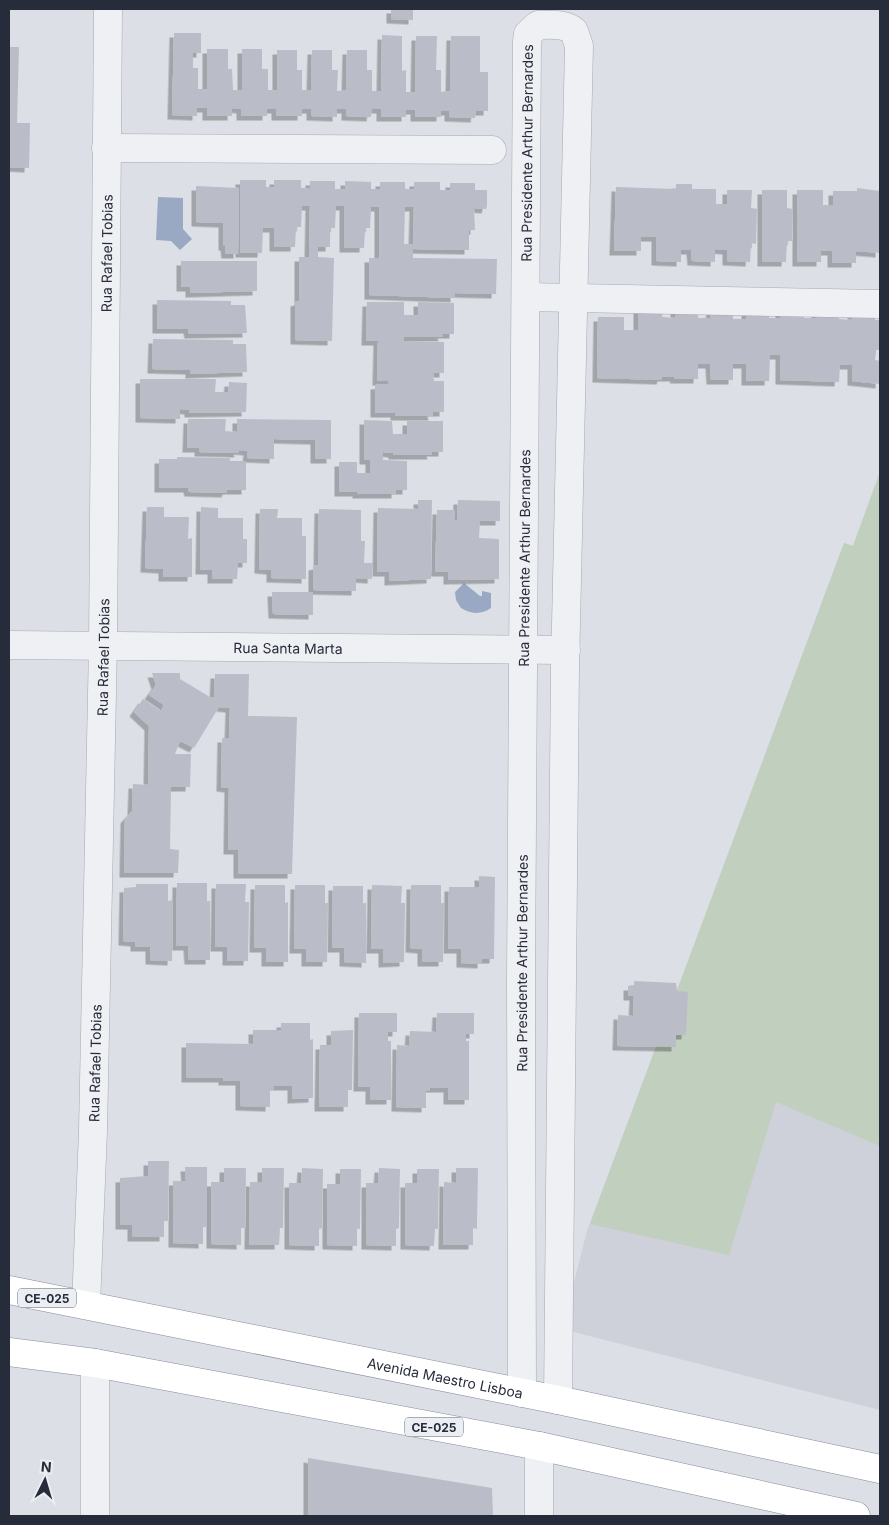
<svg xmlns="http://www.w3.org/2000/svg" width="889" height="1525" viewBox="0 0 889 1525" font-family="Inter,sans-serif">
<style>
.built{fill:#ced1da}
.green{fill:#c0cfbe}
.water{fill:#99a8c3}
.building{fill:#babdc8;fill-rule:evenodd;filter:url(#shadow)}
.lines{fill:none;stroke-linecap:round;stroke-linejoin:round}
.minor-casing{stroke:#a6a9b2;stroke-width:29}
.trunk-casing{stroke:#858b9b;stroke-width:29}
.minor{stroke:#eef0f4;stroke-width:28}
.trunk{stroke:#fff;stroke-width:28}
.labels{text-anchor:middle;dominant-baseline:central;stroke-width:4.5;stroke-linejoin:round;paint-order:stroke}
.shield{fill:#ebeef3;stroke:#626672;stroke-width:1}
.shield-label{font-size:12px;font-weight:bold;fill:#272c3a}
.street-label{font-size:14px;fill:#272c3a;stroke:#ebeef3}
</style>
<defs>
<filter id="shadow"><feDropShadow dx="-4.5" dy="4.5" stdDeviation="0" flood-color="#0004"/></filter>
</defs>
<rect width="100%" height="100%" fill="#dcdfe5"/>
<polygon class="built" points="880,472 880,1410 562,1329 587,1231 844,543 853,546"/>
<polygon class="green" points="880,472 880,1146 776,1102 729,1255 590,1224 844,543 853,546"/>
<g class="water">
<polygon points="158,197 183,198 183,229 192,239 180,250 171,241 156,240"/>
<path d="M464 583 480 596H482V591L491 593V608C481 615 470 614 461 608L456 600 455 592Z"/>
</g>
<g class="building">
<polygon points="391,9 413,9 413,20 391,19"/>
<polygon points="174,33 201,33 201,53 193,53 193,68 198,68 198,89 207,89 207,49 228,49 228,69 232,69 233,90 242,90 242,49 262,49 262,69 268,69 268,90 277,90 277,50 297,50 297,70 302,70 302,90 311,90 312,50 332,50 332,70 338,70 337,91 346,90 347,50 367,50 367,70 372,70 372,91 381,91 382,35 402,36 402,71 406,70 406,92 415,92 416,36 437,36 436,70 441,70 441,92 450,91 451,36 480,36 480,72 488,72 488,111 476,111 475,118 449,117 449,111 441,111 441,117 415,117 415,110 406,110 406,117 381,117 381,109 372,109 371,117 346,116 346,109 337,109 337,117 311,116 311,109 302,109 302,116 276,116 276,109 267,109 267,116 241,116 241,109 232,108 232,116 207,116 207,108 197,108 197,116 172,115"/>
<polygon points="9,47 19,47 17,123 30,123 29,168 9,167"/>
<path d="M240 180H266V187H274V180H301V188H310V181H335V189H345V181L371 182V189H380V182H405V189H414V182H440V190H450V183H475V190H487V206L486 209 474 208 475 230H469V250L413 249V258L497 259 496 294 455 293V298L369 295V258H379V207H371L370 228H365L364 248H344V206H336L335 228H330V247H318V257L334 258 332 341 295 340V302L299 301V257H309L310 206H302L301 227H296L295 247H274V228H263L262 253H240ZM405 207H414L413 244H404Z"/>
<polygon points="676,184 692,184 692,189 716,189 716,204 727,204 727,190 752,190 751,208 757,209 756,244 751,243 750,262 727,261 727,250 715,249 715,262 692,261 691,250 681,250 681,262 656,261 656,237 641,237 641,251 614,251 616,187 676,189"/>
<polygon points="196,186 239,188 238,254 226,254 225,246 223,246 223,223 196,222"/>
<polygon points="857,188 880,191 880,253 856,251 856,263 832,263 832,251 821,251 821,262 797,262 797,190 823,190 823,205 833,205 833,191 857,191"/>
<polygon points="762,190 787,190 787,208 793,209 792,241 787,241 786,262 762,262"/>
<polygon points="181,261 257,261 257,291 190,293 190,287 181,287"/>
<polygon points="157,300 231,301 231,305 245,305 247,333 189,334 188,329 157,329"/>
<polygon points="367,302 404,302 404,315 418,315 418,302 454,303 454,334 442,334 443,337 404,337 404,341 444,342 444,373 433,373 434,381 444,381 444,412 432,412 433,416 395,416 395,413 375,413 375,385 388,384 388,381 377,381 378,341 366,341"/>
<polygon points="638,307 663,308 662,317 675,318 675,308 698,308 698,318 710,318 711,308 733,308 733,319 746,319 746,308 769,310 769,318 780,318 780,308 804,310 804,318 816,318 816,309 840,310 839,319 852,320 852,310 875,310 875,320 880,320 880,350 876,350 875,360 880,361 880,384 852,381 852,365 840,365 839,382 780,380 780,355 770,355 769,381 746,381 746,364 733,364 733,380 711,380 710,364 698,364 698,379 674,379 675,377 662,377 661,380 597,378 598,317 624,317 624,330 638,330"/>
<polygon points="153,339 233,340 233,344 246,344 247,372 190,374 190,370 152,369"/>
<polygon points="140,379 216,379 215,392 228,392 229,382 247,383 246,412 189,413 189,410 180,409 180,419 140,418"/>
<polygon points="188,419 226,419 225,431 237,432 237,419 331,420 331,459 315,459 315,440 274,439 274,459 247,458 248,451 238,450 239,453 199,452 199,448 187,448"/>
<polygon points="364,420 392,421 393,434 407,434 407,421 443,421 443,452 431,452 432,455 393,455 393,453 383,452 383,460 407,461 407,490 396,490 396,494 357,494 357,492 339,492 339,462 357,462 357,473 370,473 370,460 364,460"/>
<polygon points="177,457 230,458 230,461 246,461 246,490 227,490 226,493 189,492 188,488 159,488 159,459 177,459"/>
<polygon points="418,500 432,500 431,579 389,581 389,572 377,572 378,508 418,509"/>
<polygon points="458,500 500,501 500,521 480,521 479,538 499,539 499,579 448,580 448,572 435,572 437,510 455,510 454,520 457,520"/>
<polygon points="147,507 164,507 164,517 189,517 188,539 192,538 192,577 163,577 163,569 145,568"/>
<polygon points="201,507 218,508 218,518 243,518 243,539 247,539 247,563 238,563 237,579 212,579 212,570 200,570"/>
<polygon points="260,509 278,509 277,518 302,518 302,536 306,536 306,579 271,578 271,570 259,569"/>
<polygon points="319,509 361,510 361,541 365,541 364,563 373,563 372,579 356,578 356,591 313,590 313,566 318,565"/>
<polygon points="272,592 313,592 313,615 273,614"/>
<polygon points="152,673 180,673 180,679 210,697 214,697 215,674 249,674 248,716 297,717 292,874 238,874 238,850 228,850 229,788 221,787 222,738 229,738 230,708 219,707 194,748 180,741 175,754 191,754 190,787 171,787 170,849 179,850 178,873 124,873 125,819 132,811 133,784 148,785 149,726 134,712 143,699 161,711 164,705 149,695 156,685"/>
<polygon points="479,876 495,877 494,959 482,959 482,964 461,963 461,949 448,949 449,887 479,887"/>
<polygon points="177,883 207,883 207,901 210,901 210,960 189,960 188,946 176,946"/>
<polygon points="136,884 168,884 168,901 173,900 172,961 150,960 150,947 135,947 135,942 123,941 124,888 136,887"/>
<polygon points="216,884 246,884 245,902 249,902 248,961 227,961 227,947 215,947"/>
<polygon points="255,885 285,885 285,903 288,902 288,962 266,962 266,948 254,948"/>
<polygon points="295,885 325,885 325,903 328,903 327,962 306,962 306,949 294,949"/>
<polygon points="372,885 402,886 401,903 405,903 404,962 383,963 383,949 371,949"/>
<polygon points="411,885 441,885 441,903 444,903 443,962 422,962 422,949 410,948"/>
<polygon points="333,886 363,886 363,903 366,903 366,963 344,962 344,948 332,948"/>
<polygon points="634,981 676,983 677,991 688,992 686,1035 676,1035 676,1047 617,1046 618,1015 633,1016 634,996 628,996 628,986 634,986"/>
<polygon points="359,1013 397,1013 397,1032 388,1032 388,1041 391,1041 391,1100 370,1100 370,1087 358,1087"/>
<polygon points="437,1013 474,1013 474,1034 466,1034 466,1041 469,1041 469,1100 448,1100 448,1088 430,1088 430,1091 426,1091 426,1108 396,1107 397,1045 409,1046 410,1031 436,1032"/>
<polygon points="281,1023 310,1023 310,1040 313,1039 313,1098 292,1099 292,1086 274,1086 274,1090 270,1090 270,1107 240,1106 240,1081 223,1081 223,1078 186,1078 186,1043 253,1044 253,1030 281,1030"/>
<polygon points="353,1030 352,1090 348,1090 348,1107 319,1107 320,1045 331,1045 331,1031"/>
<polygon points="148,1161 169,1161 168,1221 164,1221 164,1237 132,1237 132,1225 120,1225 120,1178 148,1176"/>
<polygon points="185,1167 207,1167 207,1227 203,1227 203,1244 173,1243 173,1181 186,1181"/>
<polygon points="224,1168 246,1168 245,1228 241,1228 241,1245 211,1244 211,1182 224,1182"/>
<polygon points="262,1168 284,1168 283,1228 280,1228 279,1245 249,1245 250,1182 262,1182"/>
<polygon points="302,1168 323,1169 322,1228 319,1229 319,1246 289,1245 289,1183 301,1183"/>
<polygon points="379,1168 400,1169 399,1225 399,1228 396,1229 396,1246 366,1245 366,1183 378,1183"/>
<polygon points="456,1168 478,1168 477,1225 477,1229 473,1228 473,1245 443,1245 444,1182 456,1183"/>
<polygon points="340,1169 361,1169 360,1229 357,1229 357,1246 327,1245 327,1184 340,1184"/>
<polygon points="417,1169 439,1169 438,1229 435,1229 434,1246 405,1245 405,1183 417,1183"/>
<polygon points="308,1458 492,1488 493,1516 308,1516"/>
</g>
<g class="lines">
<g class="minor-casing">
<g id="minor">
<polyline points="106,148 492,150"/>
<polyline points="526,297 880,304"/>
<path id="s1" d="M9 645 566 650"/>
<path id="s2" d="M86 1305 93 1131 103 645 108 9"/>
<polyline points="95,1363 95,1516"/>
<path id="s3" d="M522 1393 521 981 527 41 528 34 538 25C550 25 565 23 574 31L579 46 565 669 558 1400"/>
<polyline points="539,1516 539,1446"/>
</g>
</g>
<g class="trunk-casing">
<g id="trunk">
<path id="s4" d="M9 1290 558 1400 880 1469"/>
<polyline points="9,1352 95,1363 539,1446 856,1516"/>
</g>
</g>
<use href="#minor" class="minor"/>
<use href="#trunk" class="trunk"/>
</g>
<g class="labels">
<g class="shield">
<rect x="18" y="1288.5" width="58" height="19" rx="4"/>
<rect x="405" y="1417.5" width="58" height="19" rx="4"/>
</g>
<g class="shield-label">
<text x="47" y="1298">CE-025</text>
<text x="434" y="1427">CE-025</text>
</g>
<g class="street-label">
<text stroke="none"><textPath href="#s3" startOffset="1240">Rua Presidente Arthur Bernardes</textPath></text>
<text stroke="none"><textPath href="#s2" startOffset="1052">Rua Rafael Tobias</textPath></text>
<text stroke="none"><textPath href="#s3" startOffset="835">Rua Presidente Arthur Bernardes</textPath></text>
<text stroke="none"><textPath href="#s1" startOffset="279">Rua Santa Marta</textPath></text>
<text stroke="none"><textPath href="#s2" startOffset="648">Rua Rafael Tobias</textPath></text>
<text stroke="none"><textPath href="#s3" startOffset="430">Rua Presidente Arthur Bernardes</textPath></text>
<text stroke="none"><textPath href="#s2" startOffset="242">Rua Rafael Tobias</textPath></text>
<text stroke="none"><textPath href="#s4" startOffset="445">Avenida Maestro Lisboa</textPath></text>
</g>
</g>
<rect width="889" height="1525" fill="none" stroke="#272c3a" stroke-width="20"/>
<g transform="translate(45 1480) rotate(5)" stroke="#ebeef3" stroke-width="4" paint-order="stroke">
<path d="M0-4L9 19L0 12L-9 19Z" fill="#272c3a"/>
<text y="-8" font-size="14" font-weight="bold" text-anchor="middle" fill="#272c3a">N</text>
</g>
</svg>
